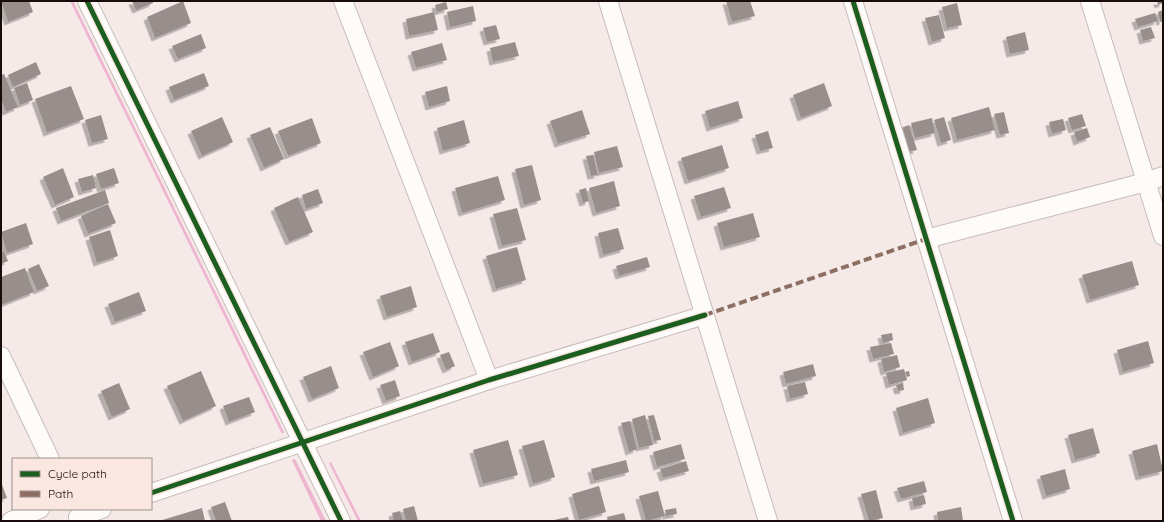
<svg xmlns="http://www.w3.org/2000/svg" width="1164" height="522" viewBox="0 0 1164 522" font-family="Quicksand,sans-serif">
<style>
.water{fill:#efb5d0}
.building{fill:#988e8c;filter:url(#shadow)}
.lines{fill:none;stroke-linecap:round;stroke-linejoin:round}
.street-casing{stroke:#c8bdba;stroke-width:20}
.street{stroke:#fefcfb;stroke-width:18}
.quiet{stroke:#8d6e63;stroke-width:4;stroke-dasharray:8 4;stroke-linecap:butt}
.cycleway-casing{stroke:#fbe7e1;stroke-width:8}
.cycleway{stroke:#1b5e20;stroke-width:5}
</style>
<defs>
<filter id="shadow"><feDropShadow dx="-3.5" dy="3.5" stdDeviation="0" flood-color="#0004"/></filter>
</defs>
<rect width="100%" height="100%" fill="#f5eae7"/>
<g class="water">
<polygon points="70,1 73,1 284,432 282,434"/>
<polygon points="295,459 326,521 321,521 292,460"/>
<polygon points="331,462 361,521 358,521 329,463"/>
</g>
<g class="building">
<polygon points="1,1 29,1 33,12 8,22"/>
<polygon points="132,1 153,1 153,3 136,10"/>
<polygon points="183,1 191,23 155,38 147,17"/>
<polygon points="726,1 750,1 755,16 732,22"/>
<polygon points="1157,1 1163,1 1163,3 1158,5"/>
<polygon points="446,2 448,9 437,12 435,5"/>
<polygon points="957,3 962,25 947,28 942,7"/>
<polygon points="473,6 476,21 450,27 447,12"/>
<polygon points="1163,10 1163,21 1160,22 1158,12"/>
<polygon points="434,12 438,30 409,36 406,19"/>
<polygon points="1155,13 1158,21 1138,27 1135,19"/>
<polygon points="939,15 945,38 932,42 925,18"/>
<polygon points="496,25 500,39 487,42 483,28"/>
<polygon points="1151,27 1155,38 1143,41 1140,30"/>
<polygon points="1025,32 1029,50 1010,54 1006,37"/>
<polygon points="201,34 206,48 178,59 172,46"/>
<polygon points="515,42 519,56 493,62 490,48"/>
<polygon points="442,43 447,60 416,68 411,52"/>
<polygon points="36,62 41,74 13,87 8,75"/>
<polygon points="204,73 209,86 174,100 169,87"/>
<polygon points="4,74 18,107 6,112 1,99 1,75"/>
<polygon points="27,83 33,100 20,105 14,88"/>
<polygon points="824,83 832,106 801,118 793,95"/>
<polygon points="71,86 84,119 47,133 35,99"/>
<polygon points="447,86 450,101 429,107 425,92"/>
<polygon points="738,101 743,118 710,128 705,111"/>
<polygon points="989,107 995,130 957,140 951,118"/>
<polygon points="582,110 590,134 558,144 550,121"/>
<polygon points="1004,112 1009,133 1000,135 994,114"/>
<polygon points="1082,114 1086,126 1072,130 1068,118"/>
<polygon points="101,115 108,139 92,143 85,120"/>
<polygon points="222,117 233,142 202,156 191,131"/>
<polygon points="944,117 951,140 941,143 934,120"/>
<polygon points="312,118 321,143 288,156 278,131"/>
<polygon points="932,118 935,133 915,138 911,123"/>
<polygon points="1063,119 1066,130 1052,134 1049,122"/>
<polygon points="464,120 470,143 443,151 437,128"/>
<polygon points="909,125 917,150 908,152 901,128"/>
<polygon points="270,127 284,159 264,168 250,135"/>
<polygon points="1087,128 1090,137 1077,142 1074,132"/>
<polygon points="768,131 773,148 760,151 755,135"/>
<polygon points="722,145 729,168 688,181 681,158"/>
<polygon points="617,146 623,167 599,173 594,152"/>
<polygon points="593,155 598,175 591,176 586,156"/>
<polygon points="532,165 541,200 524,205 515,169"/>
<polygon points="63,168 74,197 55,205 43,177"/>
<polygon points="114,168 119,183 101,189 96,174"/>
<polygon points="93,175 96,188 82,192 78,179"/>
<polygon points="498,176 505,200 462,213 455,188"/>
<polygon points="614,181 620,206 596,213 589,188"/>
<polygon points="724,187 731,208 701,217 694,196"/>
<polygon points="586,188 589,201 583,203 579,190"/>
<polygon points="318,189 323,203 306,209 302,195"/>
<polygon points="105,190 109,203 61,221 56,208"/>
<polygon points="298,197 313,232 289,242 274,208"/>
<polygon points="108,204 116,223 88,234 81,216"/>
<polygon points="517,208 526,240 502,246 493,214"/>
<polygon points="753,213 760,237 724,247 717,223"/>
<polygon points="26,223 33,244 7,253 1,232"/>
<polygon points="618,228 624,249 603,255 598,233"/>
<polygon points="110,230 118,256 97,263 89,237"/>
<polygon points="517,247 526,280 496,289 486,256"/>
<polygon points="4,251 8,261 1,264 1,253"/>
<polygon points="647,257 650,267 619,276 616,266"/>
<polygon points="1132,261 1139,285 1090,300 1082,275"/>
<polygon points="39,264 49,286 37,291 28,269"/>
<polygon points="25,268 34,292 1,305 1,277"/>
<polygon points="411,286 417,307 387,317 380,296"/>
<polygon points="139,292 146,311 115,322 108,304"/>
<polygon points="433,333 440,352 412,362 405,342"/>
<polygon points="892,333 893,340 883,343 881,335"/>
<polygon points="1148,341 1154,363 1123,372 1117,350"/>
<polygon points="390,342 399,366 373,377 363,352"/>
<polygon points="891,343 894,354 873,359 870,347"/>
<polygon points="449,352 455,366 446,370 440,355"/>
<polygon points="897,355 900,367 884,372 881,359"/>
<polygon points="813,364 816,376 786,384 783,372"/>
<polygon points="331,366 339,388 312,399 303,377"/>
<polygon points="904,369 907,380 889,385 886,373"/>
<polygon points="201,371 216,406 183,421 167,386"/>
<polygon points="909,371 910,376 907,377 905,372"/>
<polygon points="395,380 400,396 386,401 380,385"/>
<polygon points="805,382 808,394 790,399 787,386"/>
<polygon points="119,383 130,409 112,417 101,391"/>
<polygon points="903,383 904,390 898,391 896,385"/>
<polygon points="249,397 255,412 229,422 223,406"/>
<polygon points="928,398 935,423 903,433 896,408"/>
<polygon points="645,415 653,445 639,448 632,419"/>
<polygon points="654,415 661,440 654,441 648,416"/>
<polygon points="630,421 637,449 629,452 621,423"/>
<polygon points="1093,428 1100,453 1075,460 1068,435"/>
<polygon points="508,440 518,475 483,484 473,450"/>
<polygon points="544,440 555,477 533,484 522,446"/>
<polygon points="681,444 685,459 657,467 653,452"/>
<polygon points="1157,444 1163,471 1139,477 1132,451"/>
<polygon points="626,460 629,472 594,481 591,469"/>
<polygon points="686,461 689,471 663,478 660,469"/>
<polygon points="1065,469 1070,489 1046,496 1040,476"/>
<polygon points="924,481 927,492 901,499 897,488"/>
<polygon points="1,482 7,498 1,500"/>
<polygon points="599,486 606,512 579,520 572,494"/>
<polygon points="876,490 883,518 869,521 861,494"/>
<polygon points="658,491 665,516 646,521 639,496"/>
<polygon points="924,495 926,504 914,507 912,498"/>
<polygon points="225,502 232,521 216,521 211,507"/>
<polygon points="414,506 418,521 406,521 403,509"/>
<polygon points="961,507 963,521 938,521 937,512"/>
<polygon points="202,508 205,521 159,521"/>
<polygon points="676,508 677,514 666,516 665,510"/>
<polygon points="400,511 403,521 394,521 392,513"/>
<polygon points="624,513 626,521 608,521 607,517"/>
<polygon points="568,517 569,521 554,521 554,520"/>
</g>
<g class="lines">
<g class="street-casing">
<g id="street">
<polyline points="87,1 341,521"/>
<polyline points="343,1 489,380"/>
<polyline points="608,1 768,521"/>
<polyline points="853,1 1013,521"/>
<polyline points="1090,1 1163,236"/>
<polyline points="926,239 1146,182 1163,176"/>
<polyline points="1,356 50,459"/>
<polyline points="151,493 489,380 705,315"/>
<polyline points="78,517 102,509"/>
<polyline points="11,521 40,509"/>
</g>
</g>
<use href="#street" class="street"/>
<polyline class="quiet" points="705,315 926,239"/>
<g class="cycleway-casing">
<g id="cycleway">
<polyline points="87,1 341,521"/>
<polyline points="853,1 1013,521"/>
<polyline points="151,493 489,380 705,315"/>
</g>
</g>
<use href="#cycleway" class="cycleway"/>
</g>
<rect width="1164" height="522" fill="none" stroke="#180d0a" stroke-width="4"/>
<rect x="12" y="458" width="140" height="52" fill="#fbe7e1" stroke="#a0908b"/>
<rect x="20" y="471" width="20" height="6" fill="#1b5e20" stroke="#a0908b"/>
<text x="48" y="478" font-size="12" fill="#180d0a">Cycle path</text>
<rect x="20" y="491" width="20" height="6" fill="#8d6e63" stroke="#a0908b"/>
<text x="48" y="498" font-size="12" fill="#180d0a">Path</text>
</svg>
